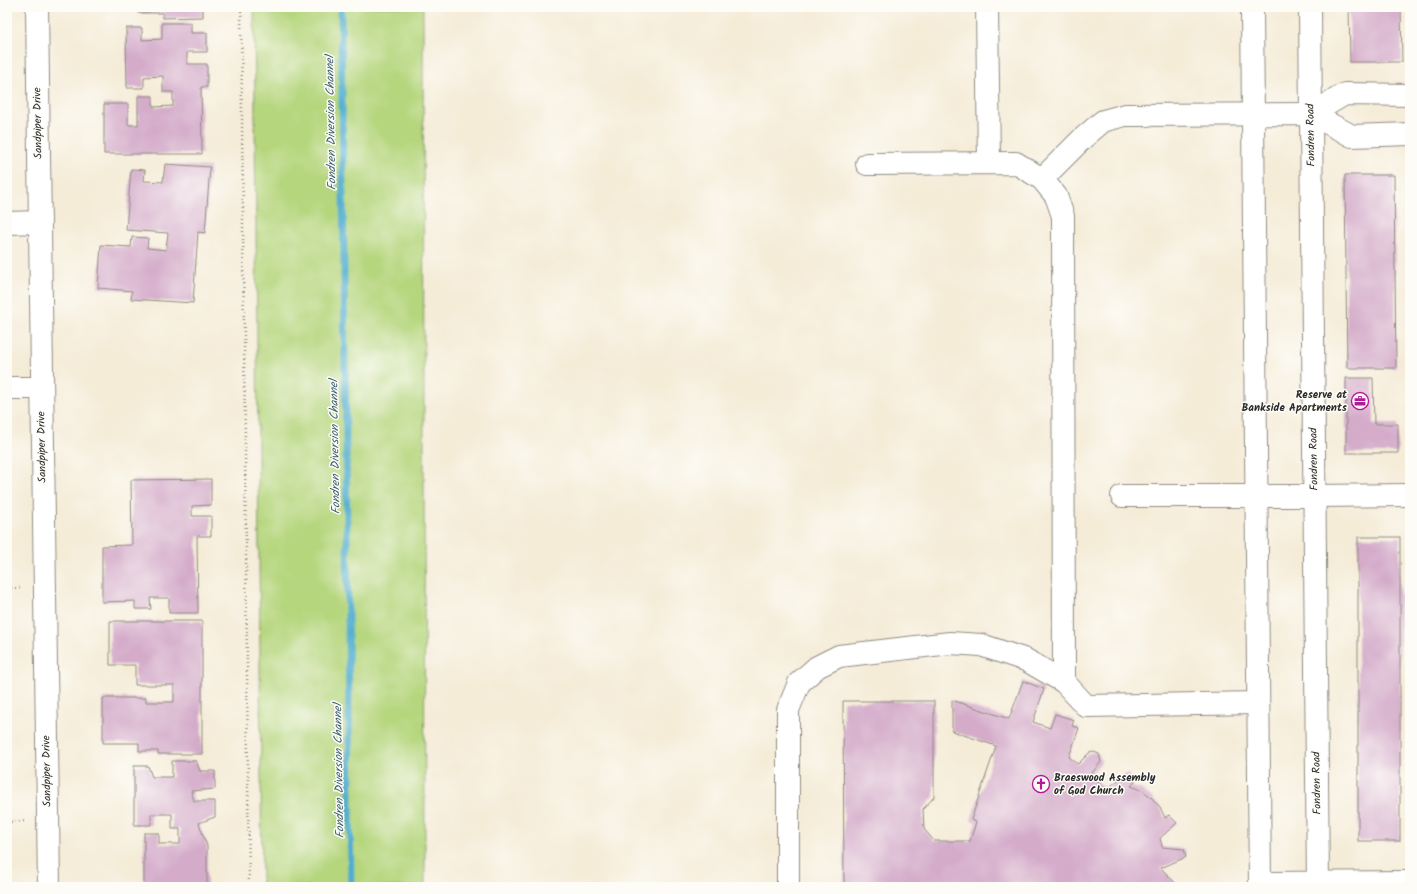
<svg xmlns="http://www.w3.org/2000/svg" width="1417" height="894" viewBox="0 0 1417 894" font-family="Kalam,sans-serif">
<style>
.green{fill:#b5d67d;stroke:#708054}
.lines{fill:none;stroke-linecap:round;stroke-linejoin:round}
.stream{stroke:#50adce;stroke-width:7}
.building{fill:#d4acca}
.minor-casing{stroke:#908c82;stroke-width:24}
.major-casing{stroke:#908c82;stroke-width:24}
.path{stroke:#908c82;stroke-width:2.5;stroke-dasharray:1 3;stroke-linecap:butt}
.minor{stroke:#fff;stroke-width:22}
.major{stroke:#fff;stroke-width:22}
.labels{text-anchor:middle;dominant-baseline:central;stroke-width:3;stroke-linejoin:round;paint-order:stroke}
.street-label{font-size:11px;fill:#2b2b2b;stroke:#fdfcf7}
.poi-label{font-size:11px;font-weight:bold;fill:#2b2b2b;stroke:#fdfcf7;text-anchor:end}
.water-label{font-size:12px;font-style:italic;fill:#3a5f6c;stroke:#fdfcf7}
</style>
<rect width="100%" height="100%" fill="#fdfcf7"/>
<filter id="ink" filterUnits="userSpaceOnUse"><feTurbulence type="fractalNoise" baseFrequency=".025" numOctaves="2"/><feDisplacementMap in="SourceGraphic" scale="8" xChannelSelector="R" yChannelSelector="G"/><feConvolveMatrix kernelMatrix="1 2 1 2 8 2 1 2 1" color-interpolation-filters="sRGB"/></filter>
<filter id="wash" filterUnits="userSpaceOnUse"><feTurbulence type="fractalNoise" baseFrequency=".012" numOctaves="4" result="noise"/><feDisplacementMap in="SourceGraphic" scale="16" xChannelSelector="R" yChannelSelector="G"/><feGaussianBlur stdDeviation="0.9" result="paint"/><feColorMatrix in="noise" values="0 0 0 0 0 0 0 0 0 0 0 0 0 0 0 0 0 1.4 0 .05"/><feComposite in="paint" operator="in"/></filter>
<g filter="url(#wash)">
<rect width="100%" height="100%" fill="#f5ecd8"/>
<polygon class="green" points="254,7 423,7 425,887 262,887"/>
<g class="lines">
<polyline class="stream" points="341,7 351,887"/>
</g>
<g id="blocks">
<g class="building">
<polygon points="138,7 203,7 203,17 163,18 163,13 138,13"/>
<polygon points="1349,7 1401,7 1402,62 1350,62"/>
<polygon points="162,23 191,23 191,33 207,33 207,52 187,52 187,64 207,64 207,87 201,87 202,154 104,154 104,104 128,104 128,125 138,125 138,96 153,96 153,107 173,106 173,92 163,92 163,76 144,77 144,88 127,88 126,28 142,28 142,40 162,39"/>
<polygon points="165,164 210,167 205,233 198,232 193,303 131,299 132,291 98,288 101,245 131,247 132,237 148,238 147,248 166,250 168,233 126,230 131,169 145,170 144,181 163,182"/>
<polygon points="1345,175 1394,175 1396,368 1347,368"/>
<polygon points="1346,378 1373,378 1374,424 1398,424 1398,453 1346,453"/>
<polygon points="211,479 211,505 192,506 192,516 211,516 211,536 197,536 198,613 169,613 169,598 150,598 151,609 135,609 135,601 102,602 102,546 132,545 131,480"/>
<rect x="1358" y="537" width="42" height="304"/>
<polygon points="110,621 202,621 202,754 158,754 158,751 139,751 139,743 103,743 103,698 146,698 146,702 174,702 174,685 135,685 135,665 110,665"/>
<polygon points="1023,681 1044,689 1033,722 1050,728 1055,714 1074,720 1072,726 1079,728 1069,757 1078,764 1089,753 1094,752 1099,754 1101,762 1091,774 1106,790 1127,773 1135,782 1131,786 1142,790 1151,797 1160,807 1165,818 1169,815 1177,823 1160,838 1162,847 1184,849 1186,857 1161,868 1179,887 844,887 843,701 934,701 934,797 923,809 924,829 934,841 970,841 976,822 971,820 996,746 952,731 952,700 1009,719"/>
<polygon points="172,761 196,761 200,771 215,771 215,789 191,791 194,801 215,801 215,817 199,823 207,846 207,887 144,887 144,833 159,833 159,844 180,844 180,829 172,829 172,814 151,814 151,825 134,825 134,766 148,766 152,777 172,777"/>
</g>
</g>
</g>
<g filter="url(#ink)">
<use href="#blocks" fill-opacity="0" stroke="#908c82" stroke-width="1"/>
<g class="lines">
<g class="minor-casing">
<g id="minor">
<polyline points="37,7 49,887"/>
<polyline points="987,7 989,163"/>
<polyline points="1311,114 1345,94 1410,95"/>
<polyline points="867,164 1016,163 1042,179 1056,196 1063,216 1064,682"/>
<polyline points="1042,179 1082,139 1103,121 1125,115 1311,114 1352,136 1410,134"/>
<polyline points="7,223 40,222"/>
<polyline points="7,388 42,388"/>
<polyline points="1122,496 1256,496"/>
<polyline points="1314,496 1410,495"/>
<polyline points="1260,883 1410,882"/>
<polyline points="788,887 788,710 799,683 817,667 839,656 950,643 981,645 1026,660 1064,682 1086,706 1258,703"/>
</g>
</g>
<g class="major-casing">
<g id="major">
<polyline points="1252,7 1260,887"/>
<polyline points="1310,7 1318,887"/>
<polyline points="1256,496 1314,496"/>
</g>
</g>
<g class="path">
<polyline points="241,7 249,887"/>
<polyline points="7,588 22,588"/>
<polyline points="7,822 25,821"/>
</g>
<use href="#minor" class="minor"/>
<use href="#major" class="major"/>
</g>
</g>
<defs>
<g id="office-ring" transform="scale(0.9)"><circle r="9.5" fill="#fdfcf7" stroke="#b5179e" stroke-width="1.5"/><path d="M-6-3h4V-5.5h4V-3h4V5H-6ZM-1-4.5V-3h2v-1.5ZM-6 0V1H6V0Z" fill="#b5179e"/></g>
<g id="church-ring" transform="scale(0.9)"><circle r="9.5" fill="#fdfcf7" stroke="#b5179e" stroke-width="1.5"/><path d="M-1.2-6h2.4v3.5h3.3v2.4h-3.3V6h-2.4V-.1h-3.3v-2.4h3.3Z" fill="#b5179e"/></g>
</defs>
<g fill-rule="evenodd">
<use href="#office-ring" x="1360" y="401"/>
<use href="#church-ring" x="1041" y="784"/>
</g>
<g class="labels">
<g class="street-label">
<text transform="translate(38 123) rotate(-91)">Sandpiper Drive</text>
<text transform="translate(1311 135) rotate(-91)">Fondren Road</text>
<text transform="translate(42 447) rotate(-91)">Sandpiper Drive</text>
<text transform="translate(1314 459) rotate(-91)">Fondren Road</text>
<text transform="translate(47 771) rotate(-91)">Sandpiper Drive</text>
<text transform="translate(1317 783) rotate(-91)">Fondren Road</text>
</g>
<g class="poi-label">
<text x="1347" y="395">Reserve at<tspan x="1347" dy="13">Bankside Apartments</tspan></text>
<text x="1054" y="778" text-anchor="start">Braeswood Assembly<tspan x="1054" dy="13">of God Church</tspan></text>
</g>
<g class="water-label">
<text transform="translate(331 123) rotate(-91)">Fondren Diversion Channel</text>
<text transform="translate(335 447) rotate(-91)">Fondren Diversion Channel</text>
<text transform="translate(339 771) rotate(-91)">Fondren Diversion Channel</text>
</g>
</g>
<rect width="1417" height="894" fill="none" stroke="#fdfcf7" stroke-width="24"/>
</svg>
